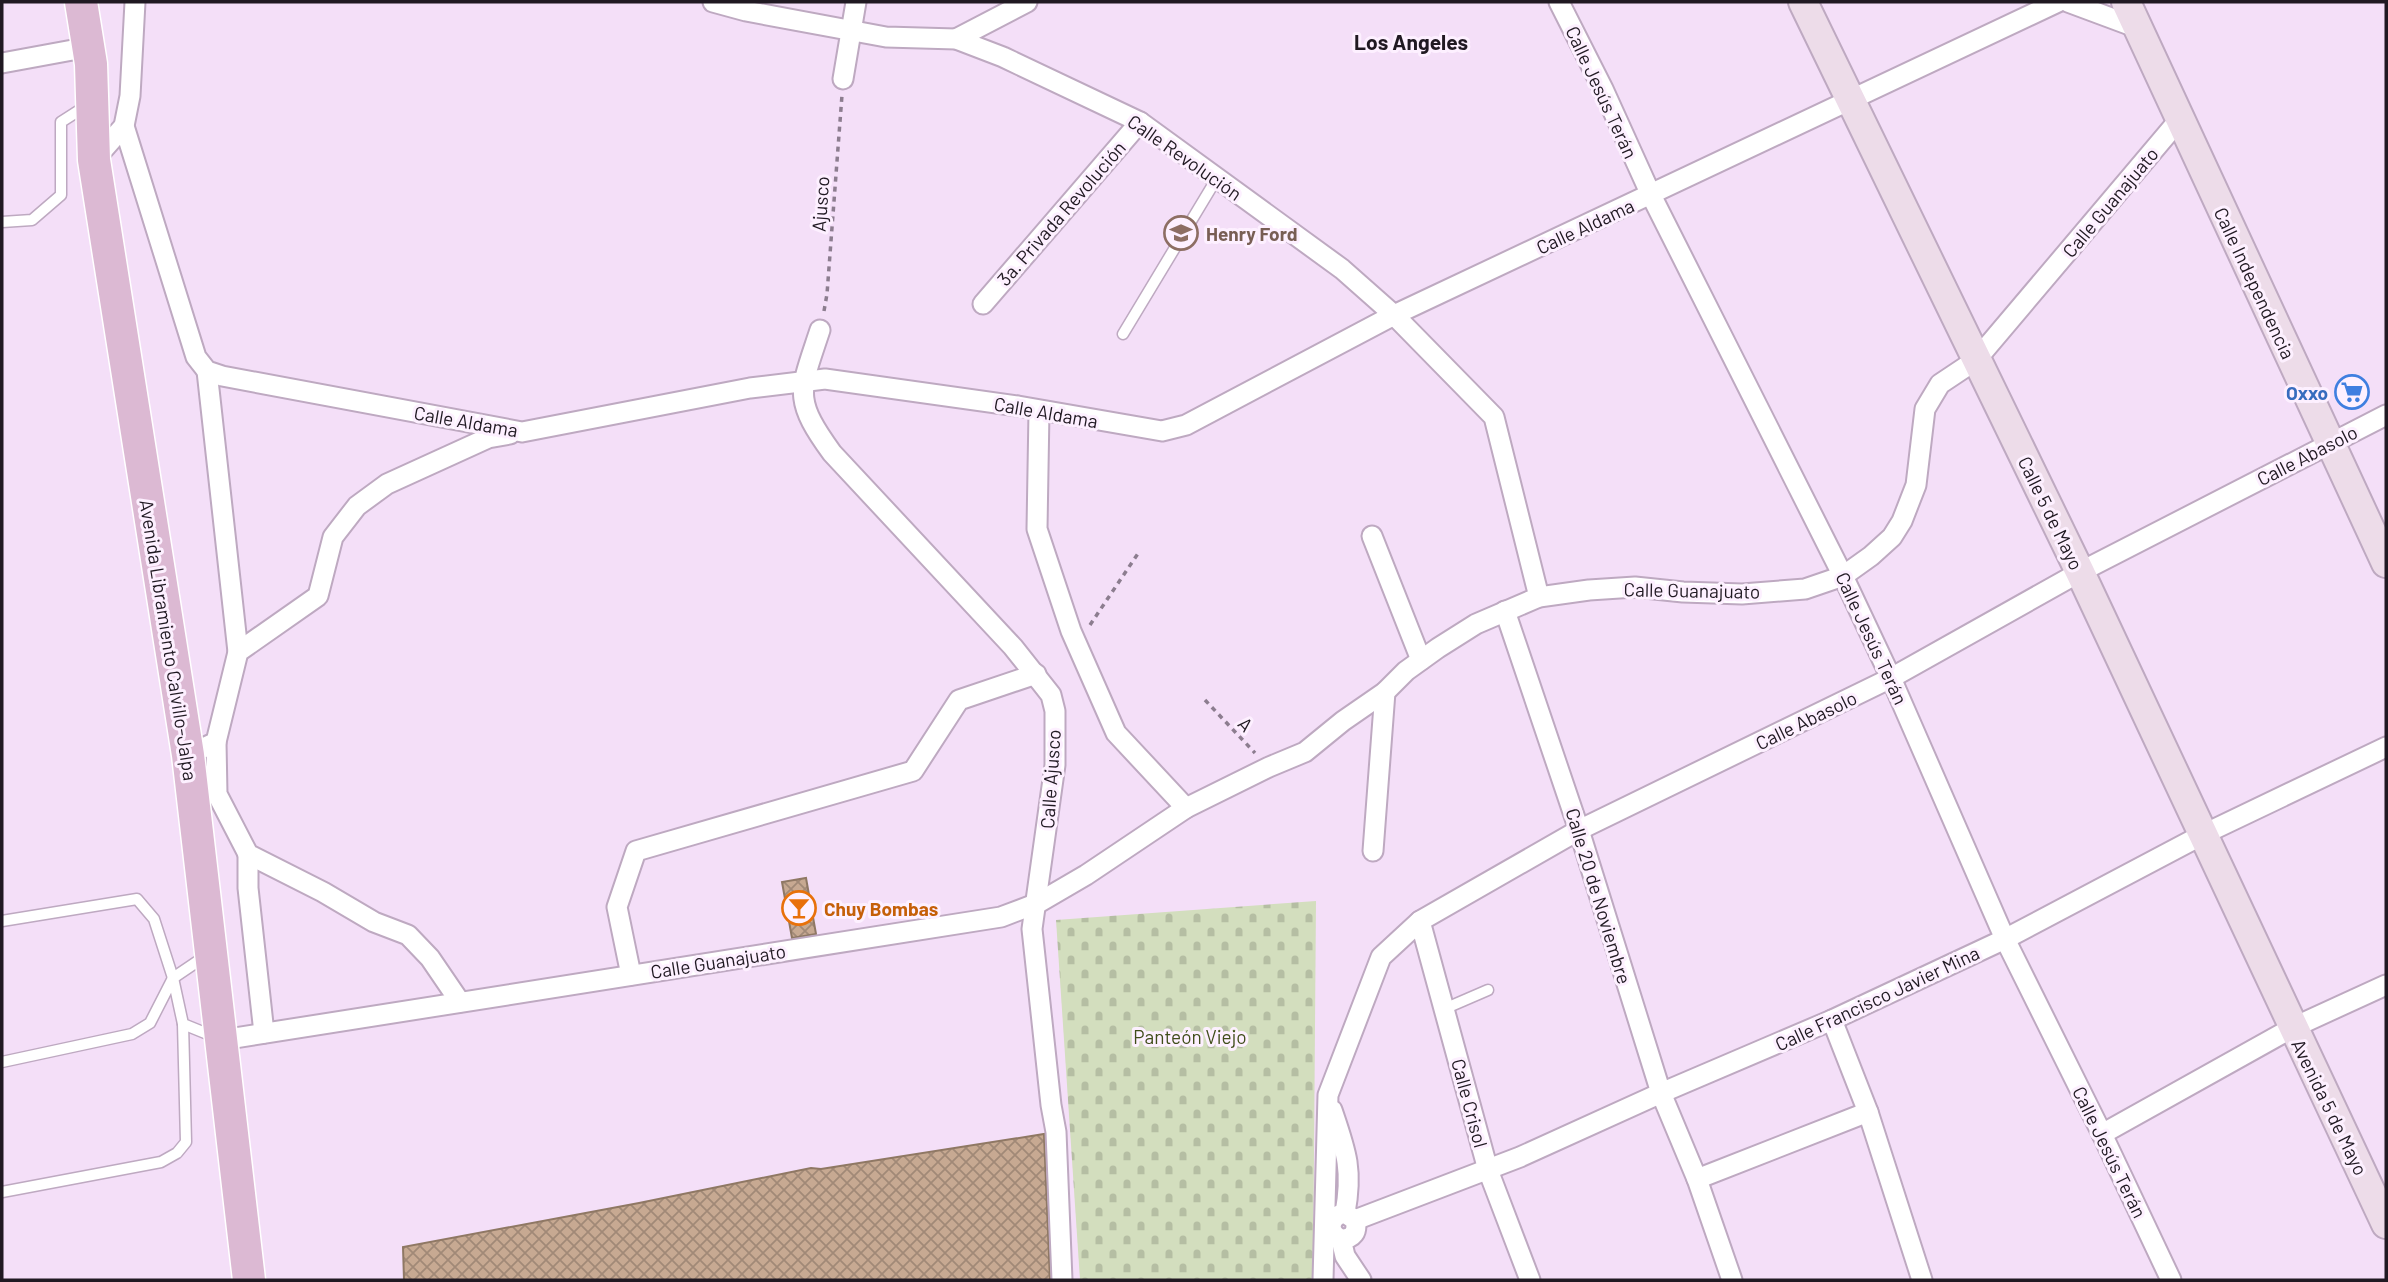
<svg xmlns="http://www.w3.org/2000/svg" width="2388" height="1282" viewBox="0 0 2388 1282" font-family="Barlow,sans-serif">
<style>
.cemetery{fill:url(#cemetery-stones)}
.building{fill:url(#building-cross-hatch);stroke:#8f7864;stroke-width:2}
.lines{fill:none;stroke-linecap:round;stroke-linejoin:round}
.lane-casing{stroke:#bea9c1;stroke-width:13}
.street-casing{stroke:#bea9c1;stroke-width:23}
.secondary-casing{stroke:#bea9c1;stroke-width:32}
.primary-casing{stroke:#fff;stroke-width:35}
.path{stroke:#8c7d8f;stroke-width:3.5;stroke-dasharray:5 5;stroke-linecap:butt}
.lane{stroke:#fff;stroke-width:10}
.street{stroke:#fff;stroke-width:19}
.secondary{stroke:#eddce9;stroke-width:28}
.primary{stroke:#dcb9d3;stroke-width:32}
.labels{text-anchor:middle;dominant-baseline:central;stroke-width:6;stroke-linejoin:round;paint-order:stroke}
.street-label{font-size:19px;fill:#201922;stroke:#fdf0ff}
.education-label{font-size:19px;font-weight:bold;fill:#785e54;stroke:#fdf0ff;text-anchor:start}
.shop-label{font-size:19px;font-weight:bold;fill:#366cbe;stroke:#fdf0ff;text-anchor:end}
.food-label{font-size:19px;font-weight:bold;fill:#c56008;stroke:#fdf0ff;text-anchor:start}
.park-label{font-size:19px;fill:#3f4d19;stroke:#fdf0ff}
.neighbourhood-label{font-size:21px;font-weight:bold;fill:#201922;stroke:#fdf0ff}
</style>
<defs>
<pattern id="cemetery-stones" width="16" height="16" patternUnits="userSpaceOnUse" patternTransform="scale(1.75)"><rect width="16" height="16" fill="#d3debe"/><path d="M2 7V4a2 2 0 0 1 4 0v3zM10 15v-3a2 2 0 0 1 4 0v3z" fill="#b5bea3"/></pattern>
<pattern id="building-cross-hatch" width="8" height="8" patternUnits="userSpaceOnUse" patternTransform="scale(1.75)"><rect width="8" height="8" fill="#c7a992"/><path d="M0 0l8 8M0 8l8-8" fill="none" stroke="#a18977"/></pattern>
</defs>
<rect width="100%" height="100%" fill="#f4dff8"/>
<polygon class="cemetery" points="1316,901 1313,1280 1080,1280 1056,920"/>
<g class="building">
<polygon points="806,878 816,934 792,938 782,882"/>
<polygon points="1044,1134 1050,1280 404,1280 403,1247 639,1203 811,1168 821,1169"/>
</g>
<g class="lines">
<g class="lane-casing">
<g id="lane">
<polyline points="2,222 32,220 61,195 61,122 86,106"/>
<polyline points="1123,334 1217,178"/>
<polyline points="2,921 137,899 154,919 173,978 183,1024 215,1037"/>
<polyline points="1444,1009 1488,990"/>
<polyline points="2,1062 132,1034 150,1023 173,978 207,955"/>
<polyline points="2,1192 161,1162 177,1153 186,1142 183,1024"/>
</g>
</g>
<g class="street-casing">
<g id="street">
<polyline points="713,2 746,11 886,37 956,39 1003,57 1140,122 1342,269 1394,315 1494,417 1539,597"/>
<polyline points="1559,2 1603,89 1651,195 1843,576 1891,678 2005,939 2102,1134 2171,1280"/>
<polyline points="2068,2 2138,28"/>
<polyline points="956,39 1027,2"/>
<polyline points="2,63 89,47"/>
<polyline points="843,79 856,2"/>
<polyline points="124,126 196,357 207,371 222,376 522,432 750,388 825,379 1018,406 1162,431 1186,425 1394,315 2058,2"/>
<polyline points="94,160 124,126 130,96 135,2"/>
<polyline points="983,304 1140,122"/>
<path d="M820 330C800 391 792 398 832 453L1013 647 1051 695 1055 711V765L1032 929 1051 1105 1056 1132 1062 1280"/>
<polyline points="207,371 238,652"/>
<polyline points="1039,411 1037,529 1071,631 1116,733 1186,808"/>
<polyline points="1372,536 1421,660"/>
<polyline points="1505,611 1579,830 1661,1093 1697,1179 1732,1280"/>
<polyline points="216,742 217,794 248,854 323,892 374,922 408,935 430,958 460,1002"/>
<polyline points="188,755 216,742 238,652 318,596 333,537 357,506 387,484 488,438 510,434"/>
<polyline points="1373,851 1385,692"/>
<polyline points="248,854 248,888 264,1033"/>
<polyline points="1420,921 1488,1170 1530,1280"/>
<polyline points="631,975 617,907 636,851 913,771 959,700 1036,674"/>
<polyline points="1832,1020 1868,1112 1922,1280"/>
<polyline points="222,1040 1001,917 1038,903 1086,875 1186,808 1269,767 1305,752 1343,721 1385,692 1406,671 1438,648 1476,624 1539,597 1589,590 1635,587 1683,592 1742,594 1805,589 1843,576 1871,556 1892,537 1902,521 1916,485 1925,409 1940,384 1976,360 2179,120"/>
<path d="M1332 1110C1346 1151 1353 1169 1345 1213"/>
<polyline points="2102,1134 2292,1028 2386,985"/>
<polyline points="1697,1179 1868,1112"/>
<polyline points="1355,1220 1520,1157 1661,1093 1832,1020 2005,939 2202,835 2386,747"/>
<path d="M1341 1239C1353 1239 1358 1232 1355 1220L1345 1213C1329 1216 1326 1232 1341 1239L1345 1256 1361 1280"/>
<polyline points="1323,1280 1328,1095 1381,957 1420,921 1579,830 1891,678 2080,572 2386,415"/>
</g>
</g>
<g class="secondary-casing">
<g id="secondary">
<polyline points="1803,2 2080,572 2386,1224"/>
<polyline points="2126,2 2386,563"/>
</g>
</g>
<g class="primary-casing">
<polyline id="primary" points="81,2 91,64 94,160 188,755 249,1280"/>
</g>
<g class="path">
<polyline points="824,311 827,294 842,95"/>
<polyline points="1090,625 1139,552"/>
<polyline points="1205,700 1255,753"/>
</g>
<use href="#lane" class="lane"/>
<use href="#street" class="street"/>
<use href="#secondary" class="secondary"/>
<use href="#primary" class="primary"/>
</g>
<defs>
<g id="school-ring" transform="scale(1.75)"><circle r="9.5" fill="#fdf0ff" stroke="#8d6e63" stroke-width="1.5"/><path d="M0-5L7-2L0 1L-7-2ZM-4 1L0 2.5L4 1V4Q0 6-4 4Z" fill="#8d6e63"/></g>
<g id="supermarket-ring" transform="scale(1.75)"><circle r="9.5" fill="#fdf0ff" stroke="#3f7fe0" stroke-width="1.5"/><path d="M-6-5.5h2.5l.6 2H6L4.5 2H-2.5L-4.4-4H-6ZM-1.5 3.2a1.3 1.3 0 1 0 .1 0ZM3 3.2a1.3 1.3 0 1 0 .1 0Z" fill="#3f7fe0"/></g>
<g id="bar-ring" transform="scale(1.75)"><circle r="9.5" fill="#fdf0ff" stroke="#e8710a" stroke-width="1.5"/><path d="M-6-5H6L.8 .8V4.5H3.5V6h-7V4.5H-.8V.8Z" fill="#e8710a"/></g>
</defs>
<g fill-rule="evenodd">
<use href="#school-ring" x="1181" y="233"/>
<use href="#supermarket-ring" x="2352" y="392"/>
<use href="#bar-ring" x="799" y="908"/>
</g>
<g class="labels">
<g class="street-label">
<text transform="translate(1602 92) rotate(65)">Calle Jesús Terán</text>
<text transform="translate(1185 157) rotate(35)">Calle Revolución</text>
<text transform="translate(2110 202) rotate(-50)">Calle Guanajuato</text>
<text transform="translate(820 204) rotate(-86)">Ajusco</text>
<text transform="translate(1061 213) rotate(-49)">3a. Privada Revolución</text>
<text transform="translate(1585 226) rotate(-25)">Calle Aldama</text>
<text transform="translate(2255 283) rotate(65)">Calle Independencia</text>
<text transform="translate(1046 412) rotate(10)">Calle Aldama</text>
<text transform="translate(466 421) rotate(10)">Calle Aldama</text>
<text transform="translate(2307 455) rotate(-27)">Calle Abasolo</text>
<text transform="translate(2051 513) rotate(64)">Calle 5 de Mayo</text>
<text transform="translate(1692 590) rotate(1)">Calle Guanajuato</text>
<text transform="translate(1872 638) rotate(65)">Calle Jesús Terán</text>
<text transform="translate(169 640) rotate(81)">Avenida Libramiento Calvillo-Jalpa</text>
<text transform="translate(1806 720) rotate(-26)">Calle Abasolo</text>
<text transform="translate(1246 724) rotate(46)">A</text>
<text transform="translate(1050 779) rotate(-86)">Calle Ajusco</text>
<text transform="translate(1599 896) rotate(73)">Calle 20 de Noviembre</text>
<text transform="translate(718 961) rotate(-9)">Calle Guanajuato</text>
<text transform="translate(1877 998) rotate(-25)">Calle Francisco Javier Mina</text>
<text transform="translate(1470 1103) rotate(75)">Calle Crisol</text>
<text transform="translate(2330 1107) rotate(64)">Avenida 5 de Mayo</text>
<text transform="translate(2110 1152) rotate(64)">Calle Jesús Terán</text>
</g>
<g class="education-label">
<text x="1206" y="233">Henry Ford</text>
</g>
<g class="shop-label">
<text x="2328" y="392">Oxxo</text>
</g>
<g class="food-label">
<text x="824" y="908">Chuy Bombas</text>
</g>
<g class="park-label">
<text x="1190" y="1036">Panteón Viejo</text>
</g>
<g class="neighbourhood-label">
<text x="1411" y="41">Los Angeles</text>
</g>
</g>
<rect width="2388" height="1282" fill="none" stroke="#201922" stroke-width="7"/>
</svg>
